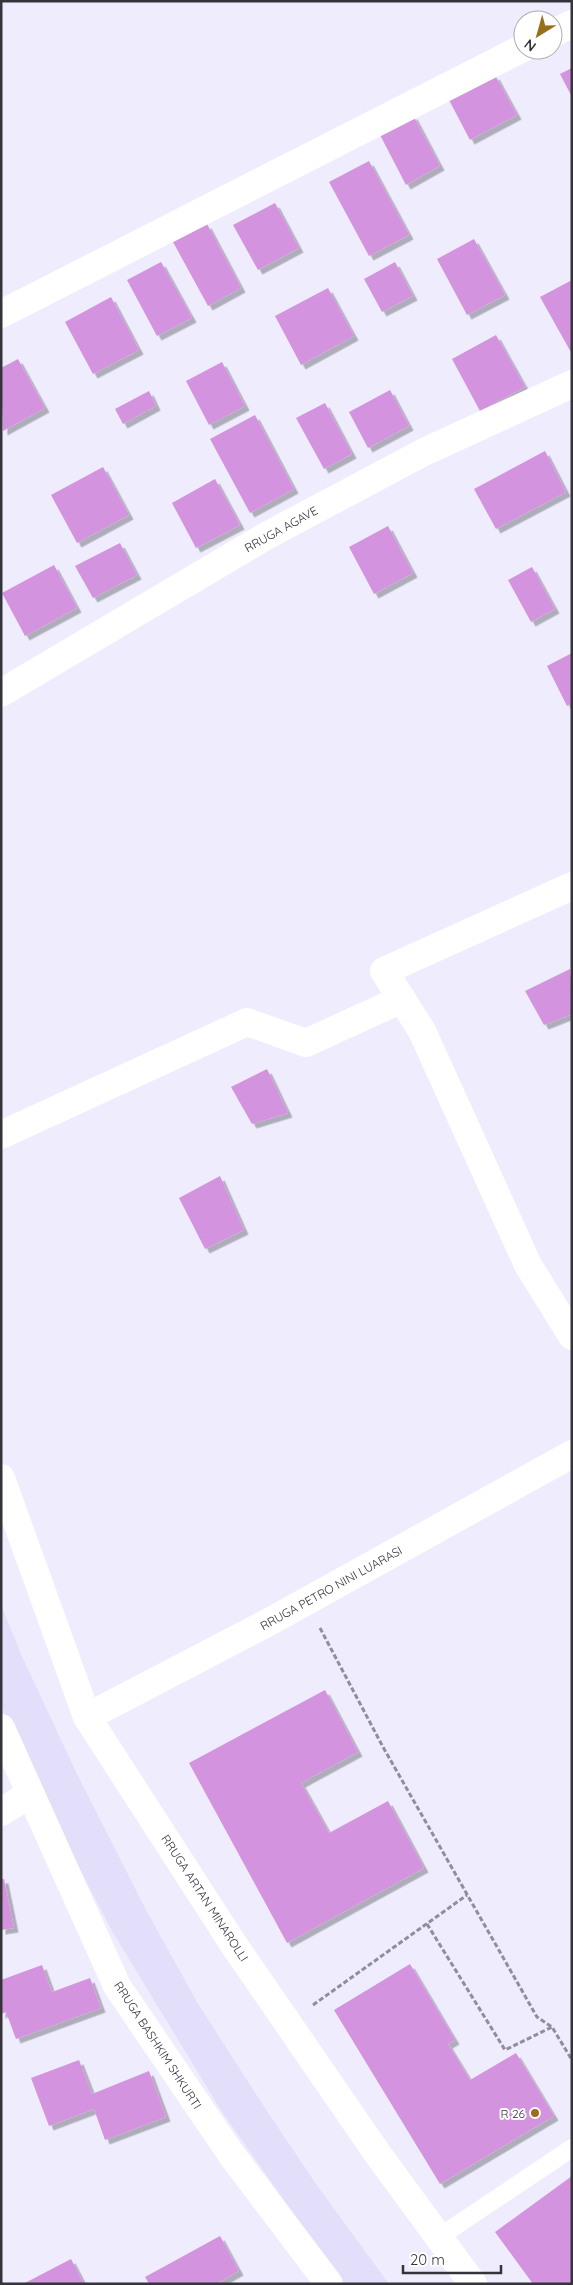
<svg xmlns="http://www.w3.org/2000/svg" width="573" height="2285" viewBox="0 0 573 2285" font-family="Quicksand,sans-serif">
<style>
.built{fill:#e3dffa}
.building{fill:#d493de;filter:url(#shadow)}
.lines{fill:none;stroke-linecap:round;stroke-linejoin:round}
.path{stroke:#908e9a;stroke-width:3;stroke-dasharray:5 2.5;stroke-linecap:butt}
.lane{stroke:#fff;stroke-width:18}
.street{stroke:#fff;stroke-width:28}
.poi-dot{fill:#98701b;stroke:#fff;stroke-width:2}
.labels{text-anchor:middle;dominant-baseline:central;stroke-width:4;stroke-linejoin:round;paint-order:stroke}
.street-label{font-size:12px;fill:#35343b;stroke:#fff}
.poi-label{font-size:12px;fill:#35343b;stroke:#fff;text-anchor:end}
</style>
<defs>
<filter id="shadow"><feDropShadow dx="4.5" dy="4.5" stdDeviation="0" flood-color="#0004"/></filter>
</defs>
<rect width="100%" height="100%" fill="#eeecfd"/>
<polygon class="built" points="1,1605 21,1654 76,1772 145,1908 197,2002 261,2102 316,2184 389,2284 343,2284 222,2112 112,1931 40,1793 1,1706"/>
<g class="building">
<polygon points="572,68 572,97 560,74"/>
<polygon points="495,75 517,115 470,140 449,100"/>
<polygon points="413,115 440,166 406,185 379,133"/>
<polygon points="369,161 409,235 369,256 329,182"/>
<polygon points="275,203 299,248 258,270 233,225"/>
<polygon points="207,224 241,288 208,306 173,242"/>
<polygon points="474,239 505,295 467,315 437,259"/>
<polygon points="161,262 192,318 157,336 127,280"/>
<polygon points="395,262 413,296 382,312 364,279"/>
<polygon points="572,280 572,354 540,297"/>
<polygon points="328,288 354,336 301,365 275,316"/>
<polygon points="111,297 139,350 93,374 65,322"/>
<polygon points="496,335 525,387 480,411 452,359"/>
<polygon points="18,359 45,408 3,431 1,368"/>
<polygon points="222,362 245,406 209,425 186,381"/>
<polygon points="390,390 409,426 368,448 349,412"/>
<polygon points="149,391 156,406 123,424 115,409"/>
<polygon points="325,403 352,454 324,469 296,418"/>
<polygon points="255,415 294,489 250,513 210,439"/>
<polygon points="545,451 566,492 496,529 474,489"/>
<polygon points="103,467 129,515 77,543 51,495"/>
<polygon points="215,479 240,525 196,548 172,503"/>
<polygon points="388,526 413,573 374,594 349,547"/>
<polygon points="120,543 137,575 93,598 75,566"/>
<polygon points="54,565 77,608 25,636 2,593"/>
<polygon points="532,567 555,609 531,622 508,580"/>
<polygon points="572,653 572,703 567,706 547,666"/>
<polygon points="570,969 572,1014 544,1025 525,991"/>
<polygon points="267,1069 288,1113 252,1124 231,1087"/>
<polygon points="220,1176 244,1230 205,1249 179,1198"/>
<polygon points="325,1690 358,1752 301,1783 329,1833 388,1801 424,1868 287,1943 189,1763"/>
<polygon points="1,1879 4,1879 14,1928 1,1930"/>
<polygon points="410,1964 455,2040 448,2044 470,2080 516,2053 554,2116 440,2184 334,2010"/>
<polygon points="42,1965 52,1992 90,1978 101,2008 16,2039 6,2012 1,2014 1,1980"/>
<polygon points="79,2060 92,2094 149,2071 166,2117 105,2140 94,2109 49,2126 31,2078"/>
<polygon points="572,2176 572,2284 533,2284 495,2232"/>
<polygon points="220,2236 239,2271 216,2284 149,2284 145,2277"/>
<polygon points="71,2259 84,2284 23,2284"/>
</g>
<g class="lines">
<g class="path">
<polyline points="320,1628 383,1747 537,2017 552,2027 572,2060"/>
<polyline points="427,1924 505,2050 552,2027"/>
<polyline points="313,2005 467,1895"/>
</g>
<polyline class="lane" points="439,2237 572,2148"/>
<g class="street">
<polyline points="553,33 572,24"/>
<polyline points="1,314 523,48"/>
<polyline points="1,693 268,535 424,452 572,384"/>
<polyline points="572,886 384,971 422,1031 528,1265 572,1336"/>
<polyline points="1,1135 247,1022 306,1043 402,999"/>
<polyline points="1,1478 87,1717 232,1942 377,2153 473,2284"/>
<polyline points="87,1717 269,1622 572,1454"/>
<polyline points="1,1728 117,1986 231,2154 329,2284"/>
<polyline points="1,1812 30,1794"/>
</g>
</g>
<circle class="poi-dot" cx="535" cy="2113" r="5"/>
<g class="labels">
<g class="street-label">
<text transform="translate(281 529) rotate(-29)">RRUGA AGAVE</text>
<text transform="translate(331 1588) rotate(-29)">RRUGA PETRO NINI LUARASI</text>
<text transform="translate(205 1898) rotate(57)">RRUGA ARTAN MINAROLLI</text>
<text transform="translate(158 2045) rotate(57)">RRUGA BASHKIM SHKURTI</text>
</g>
<g class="poi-label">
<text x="525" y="2113">R 26</text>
</g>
</g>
<rect width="573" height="2285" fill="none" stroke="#35343b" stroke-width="5"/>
<g transform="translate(538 35) rotate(217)"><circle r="24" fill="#ffffff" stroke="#aeaeb1"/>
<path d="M0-4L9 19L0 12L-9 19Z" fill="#98701b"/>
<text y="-8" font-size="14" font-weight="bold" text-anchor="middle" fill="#35343b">N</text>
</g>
<path d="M403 2265v8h98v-8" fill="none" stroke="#35343b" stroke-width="2.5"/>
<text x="410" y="2265" font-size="15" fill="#35343b" stroke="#ffffff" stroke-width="4" paint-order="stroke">20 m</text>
</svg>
